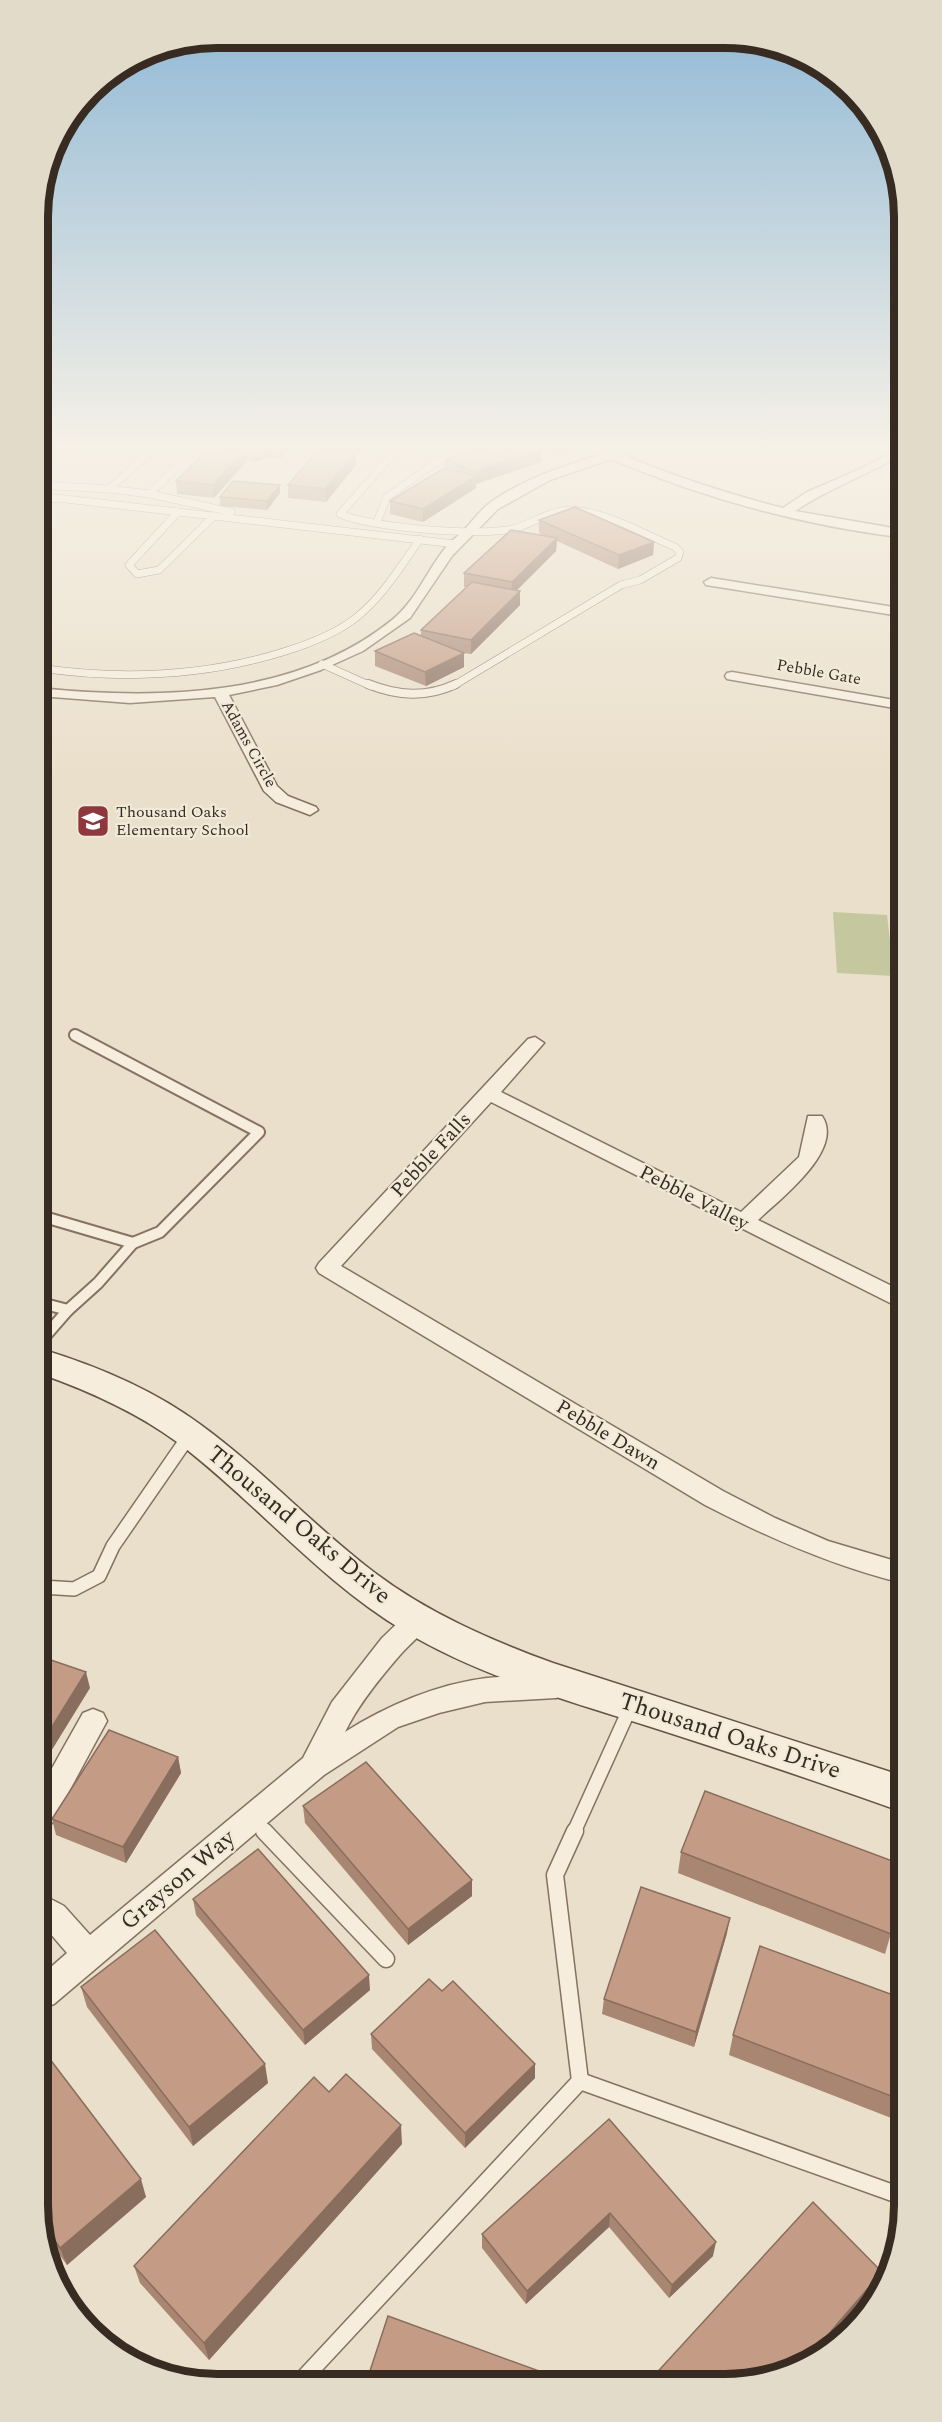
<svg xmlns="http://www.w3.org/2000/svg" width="942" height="2422" viewBox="0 0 942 2422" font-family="Spectral,serif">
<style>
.green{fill:#c5c89f}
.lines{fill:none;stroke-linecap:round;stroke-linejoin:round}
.lane-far4-casing{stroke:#857261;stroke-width:8}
.lane-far3-casing{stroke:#857261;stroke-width:10}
.lane-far2-casing{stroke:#857261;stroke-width:14}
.lane-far1-casing{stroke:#857261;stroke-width:16}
.lane-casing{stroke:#857261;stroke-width:19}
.street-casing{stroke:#857261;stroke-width:3}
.secondary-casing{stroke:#675443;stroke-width:3}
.lane-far4{stroke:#f6eddd;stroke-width:7}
.lane-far3{stroke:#f6eddd;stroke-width:8}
.lane-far2{stroke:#f6eddd;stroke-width:10}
.lane-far1{stroke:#f6eddd;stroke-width:13}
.lane{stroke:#f6eddd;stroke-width:16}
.street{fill:#f6eddd;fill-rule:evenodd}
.secondary{fill:#f6eddd;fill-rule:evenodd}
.wall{fill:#a98672}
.shaded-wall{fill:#896d5d}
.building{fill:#c49c85;stroke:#896d5d;stroke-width:1.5}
.labels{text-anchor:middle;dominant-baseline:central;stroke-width:4.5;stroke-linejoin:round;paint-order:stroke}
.far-street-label{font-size:16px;fill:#372b22;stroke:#f2ead9}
.far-poi-label{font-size:16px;fill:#372b22;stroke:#f2ead9;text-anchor:start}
.street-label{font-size:20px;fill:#372b22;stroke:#f2ead9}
.near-street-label{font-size:24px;fill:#372b22;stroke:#f2ead9}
.rim{fill:none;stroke:#372b22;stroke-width:8}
</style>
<rect width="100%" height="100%" fill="#eadfca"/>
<polygon class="green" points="833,912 887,915 894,976 837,973"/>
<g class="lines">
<g class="lane-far4-casing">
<g id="lane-far4">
<path d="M414 446 394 453 340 514C373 528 471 535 507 530 530 527 549 509 572 510 607 512 643 534 675 547L680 552 678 558 640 580 621 585 453 686"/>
<polyline points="39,485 109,489 157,446"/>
<polyline points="109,489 150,494 190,453 210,446"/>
<polyline points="150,494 231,512"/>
<polyline points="39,501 57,498 455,544"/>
<polyline points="178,512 129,565 137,574 159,570 214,516"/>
<polyline points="377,522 387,497 435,463 481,446"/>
<polyline points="322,664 371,686"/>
<path d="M39 668C122 680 202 677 283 652 309 644 336 634 357 617 383 596 401 566 420 539"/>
</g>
</g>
<g class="lane-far3-casing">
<path id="lane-far3" d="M368 684C398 696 426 698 456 684"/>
</g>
<g class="lane-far2-casing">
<g id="lane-far2">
<polyline points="75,1035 259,1132 160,1232 133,1243"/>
<polyline points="41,1191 44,1192 41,1196"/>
<polyline points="41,1216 133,1243 98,1283 68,1310 41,1303"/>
<polyline points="41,1341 68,1310"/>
</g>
</g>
<g class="lane-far1-casing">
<g id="lane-far1">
<polyline points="42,1587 74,1589 99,1576 113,1546 189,1436"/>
<polyline points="252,1818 266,1832"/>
<polyline points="574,1832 630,1708"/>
</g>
</g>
<g class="lane-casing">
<g id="lane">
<polyline points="264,1831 386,1959"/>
<polyline points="580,2081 904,2197"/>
<polyline points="301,2381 580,2081 555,1875 575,1831"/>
</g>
</g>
<g class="street-casing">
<g id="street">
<path d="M629 446H646L623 455C675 477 728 494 783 508L807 492 858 470 899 448V456C865 476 828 489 795 511L899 529V537C800 525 704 498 611 459L550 480 498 509 452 556 410 618 363 651 321 670 277 685 229 695 277 786 288 796 316 807 318 810 310 815 276 802 264 791 215 697 130 703 39 696V688C156 700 296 698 392 620 416 601 427 570 446 547 451 541 457 537 462 532 472 522 480 510 491 502 532 473 582 461 629 446Z"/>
<polygon points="711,578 900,608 900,616 706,585 704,582"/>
<polygon points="732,672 900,701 900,709 727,679 725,676 727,673"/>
<path d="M535 1037 544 1043 501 1092 741 1212 799 1157 808 1116H822C845 1150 780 1199 758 1220L902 1291V1309L491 1102 341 1266 723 1491 775 1518 828 1541 902 1563V1583C833 1566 769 1538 705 1505L319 1273 316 1268 319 1263 528 1039Z"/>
<path d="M418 1609 427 1612 431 1620C424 1634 410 1643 400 1655 380 1678 358 1705 345 1732 386 1706 437 1684 487 1678 510 1676 533 1676 556 1676L565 1679 569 1687 565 1695 556 1698 485 1702 439 1713 398 1727 324 1775 54 2004 43 2008V1974L67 1953 43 1925V1895L64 1906 90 1935 303 1758 332 1702 382 1638 409 1612Z"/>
<polygon points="93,1709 103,1713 107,1721 52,1823 42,1827 42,1786 83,1713"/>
</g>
</g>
<g class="secondary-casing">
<path id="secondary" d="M41 1349C97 1366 154 1390 201 1425 263 1470 314 1527 375 1573 428 1613 490 1640 553 1663L903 1776V1812C819 1782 735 1754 651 1727 568 1701 479 1676 404 1631 318 1579 256 1502 177 1442 136 1412 89 1391 41 1374Z"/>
</g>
<use href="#lane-far4" class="lane-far4"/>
<use href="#lane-far3" class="lane-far3"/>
<use href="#lane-far2" class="lane-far2"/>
<use href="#lane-far1" class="lane-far1"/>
<use href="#lane" class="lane"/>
<use href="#street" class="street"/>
<use href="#secondary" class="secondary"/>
</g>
<g class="wall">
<polygon points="39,446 67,446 63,453 39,452"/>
<polygon points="228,446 290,446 291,450 283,452 283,457 276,459 271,457 254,462 247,459 247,461 214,498 177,494 176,481 228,447"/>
<polygon points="300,446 372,446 372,448 356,454 356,465 326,502 288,498 288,485 317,452"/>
<polygon points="487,446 586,446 557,454 539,446 539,448 541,449 541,462 476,484 476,488 423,522 390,514 390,501 445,468 445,459"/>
<polygon points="280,493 267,510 220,506 220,497"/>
<polygon points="539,520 654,542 653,555 618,569 557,541 556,551 517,590 520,591 520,605 471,654 464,653 464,667 426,686 375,666 375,651 421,635 421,630 466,587 464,587 464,573 543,535 539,533"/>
<polygon points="178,1757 181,1773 126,1863 56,1835 52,1819"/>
<polygon points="303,1806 472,1880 472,1896 408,1945 305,1823"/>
<polygon points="681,1852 903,1892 885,1954 678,1873"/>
<polygon points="193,1899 370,1990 305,2045 196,1915"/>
<polygon points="727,1933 694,2047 602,2014 604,1999"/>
<polygon points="81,1987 268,2083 193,2146 87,2007"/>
<polygon points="904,1999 904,2123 729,2055 733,2035"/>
<polygon points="371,2034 535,2078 465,2148 372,2049"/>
<polygon points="43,2050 146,2197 67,2265 43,2232"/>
<polygon points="329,2092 402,2144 209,2360 140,2283 134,2266"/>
<polygon points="609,2119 713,2256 669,2298 609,2227 526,2304 482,2248 482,2234"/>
</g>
<g class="shaded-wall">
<polygon points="62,446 67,446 63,453"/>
<polygon points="277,446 290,446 291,450 283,452 283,457 276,459 276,451"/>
<polygon points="343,446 372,446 372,448 356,454 356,465 326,502 325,489 338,460 338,448"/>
<polygon points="536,446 539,446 539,450 541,449 541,462 476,484 476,488 423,522 423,509 474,477 474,472"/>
<polygon points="557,446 586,446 557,454"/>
<polygon points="270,448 271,457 254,462 253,454"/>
<polygon points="246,449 247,461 214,498 213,485"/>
<polygon points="280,485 280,493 267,510 267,501"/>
<polygon points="557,538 556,551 511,596 512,582"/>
<polygon points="654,542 653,555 618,569 619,555"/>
<polygon points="520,591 520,605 471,654 471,640"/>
<polygon points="464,653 464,667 426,686 425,672"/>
<polygon points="86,1672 90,1688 42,1766 42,1743"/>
<polygon points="178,1757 181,1773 126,1863 123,1847"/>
<polygon points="472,1880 472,1896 408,1945 408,1929"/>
<polygon points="730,1918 727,1933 694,2047 696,2032"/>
<polygon points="369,1975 370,1990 305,2045 303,2030"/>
<polygon points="265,2064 268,2083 193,2146 189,2127"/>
<polygon points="535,2064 535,2078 465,2148 465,2133"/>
<polygon points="401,2125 402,2144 209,2360 204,2343"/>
<polygon points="141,2179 146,2197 67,2265 60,2248"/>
<polygon points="610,2213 609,2227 526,2304 527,2291"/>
<polygon points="716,2242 713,2256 669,2298 672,2285"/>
<polygon points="882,2272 875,2289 814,2361 801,2366"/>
</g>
<g class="building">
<polygon points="211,446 246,449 213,485 176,481"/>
<polygon points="234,446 277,446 283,448 276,451 270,448 253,454 247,451 246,449 241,448"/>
<polygon points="487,446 536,446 534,446 541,449 474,472 445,459"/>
<polygon points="319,449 356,452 325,489 288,485"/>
<polygon points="444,468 476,476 423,509 390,501"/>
<polygon points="233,481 280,485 267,501 220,497"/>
<polygon points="575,507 654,542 619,555 539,520"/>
<polygon points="511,530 557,538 512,582 464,573"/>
<polygon points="472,582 520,591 471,640 421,630"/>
<polygon points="414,633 464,653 425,672 375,651"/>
<polygon points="42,1657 86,1672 42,1743"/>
<polygon points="109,1730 178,1757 123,1847 52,1819"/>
<polygon points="366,1762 472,1880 408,1929 303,1806"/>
<polygon points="705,1791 903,1865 903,1892 891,1934 681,1852"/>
<polygon points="258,1849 369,1975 303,2030 193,1899"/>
<polygon points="641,1887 730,1918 696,2032 604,1999"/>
<polygon points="155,1930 265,2064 189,2127 81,1987"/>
<polygon points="760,1946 904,1999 904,2101 733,2035"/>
<polygon points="429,1979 442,1991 453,1981 535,2064 465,2133 371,2034"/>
<polygon points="43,2050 141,2179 60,2248 43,2224"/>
<polygon points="346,2074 401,2125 204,2343 134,2266 314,2077 329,2092"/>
<polygon points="609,2119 716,2242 672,2285 610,2213 527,2291 482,2234"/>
<polygon points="813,2202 882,2272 801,2366 771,2378 651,2379"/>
<polygon points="388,2316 561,2379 367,2380"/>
</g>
<linearGradient id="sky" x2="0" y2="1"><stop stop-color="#8fb8d5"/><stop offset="0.57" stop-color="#f6f1e7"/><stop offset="1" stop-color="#f6f1e7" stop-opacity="0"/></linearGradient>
<rect width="942" height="785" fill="url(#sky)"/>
<defs>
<g id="school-square" transform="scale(1.725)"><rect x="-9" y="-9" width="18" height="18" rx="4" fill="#8e373c" stroke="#f2ead9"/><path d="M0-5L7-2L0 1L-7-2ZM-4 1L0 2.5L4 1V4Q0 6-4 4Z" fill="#fff"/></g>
</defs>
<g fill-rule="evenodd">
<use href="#school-square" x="93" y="821"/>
</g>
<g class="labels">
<g class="far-street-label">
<text transform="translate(819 672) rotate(10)">Pebble Gate</text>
<text transform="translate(249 744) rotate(61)">Adams Circle</text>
</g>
<g class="far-poi-label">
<text x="116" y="812">Thousand Oaks<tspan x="116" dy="18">Elementary School</tspan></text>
</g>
<g class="street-label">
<text transform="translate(431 1155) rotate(-47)">Pebble Falls</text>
<text transform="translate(694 1198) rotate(27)">Pebble Valley</text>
<text transform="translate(608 1435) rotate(31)">Pebble Dawn</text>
</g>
<g class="near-street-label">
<text transform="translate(299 1525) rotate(40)">Thousand Oaks Drive</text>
<text transform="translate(730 1736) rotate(18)">Thousand Oaks Drive</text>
<text transform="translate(178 1880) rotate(-40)">Grayson Way</text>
</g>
</g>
<path d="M0 0H942V2422H0ZM217 48H725A169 169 0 0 1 894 217V2205A169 169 0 0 1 725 2374H217A169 169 0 0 1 48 2205V217A169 169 0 0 1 217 48Z" fill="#e3dbca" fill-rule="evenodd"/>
<path class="rim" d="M217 48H725A169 169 0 0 1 894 217V2205A169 169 0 0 1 725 2374H217A169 169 0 0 1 48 2205V217A169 169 0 0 1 217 48Z"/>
</svg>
